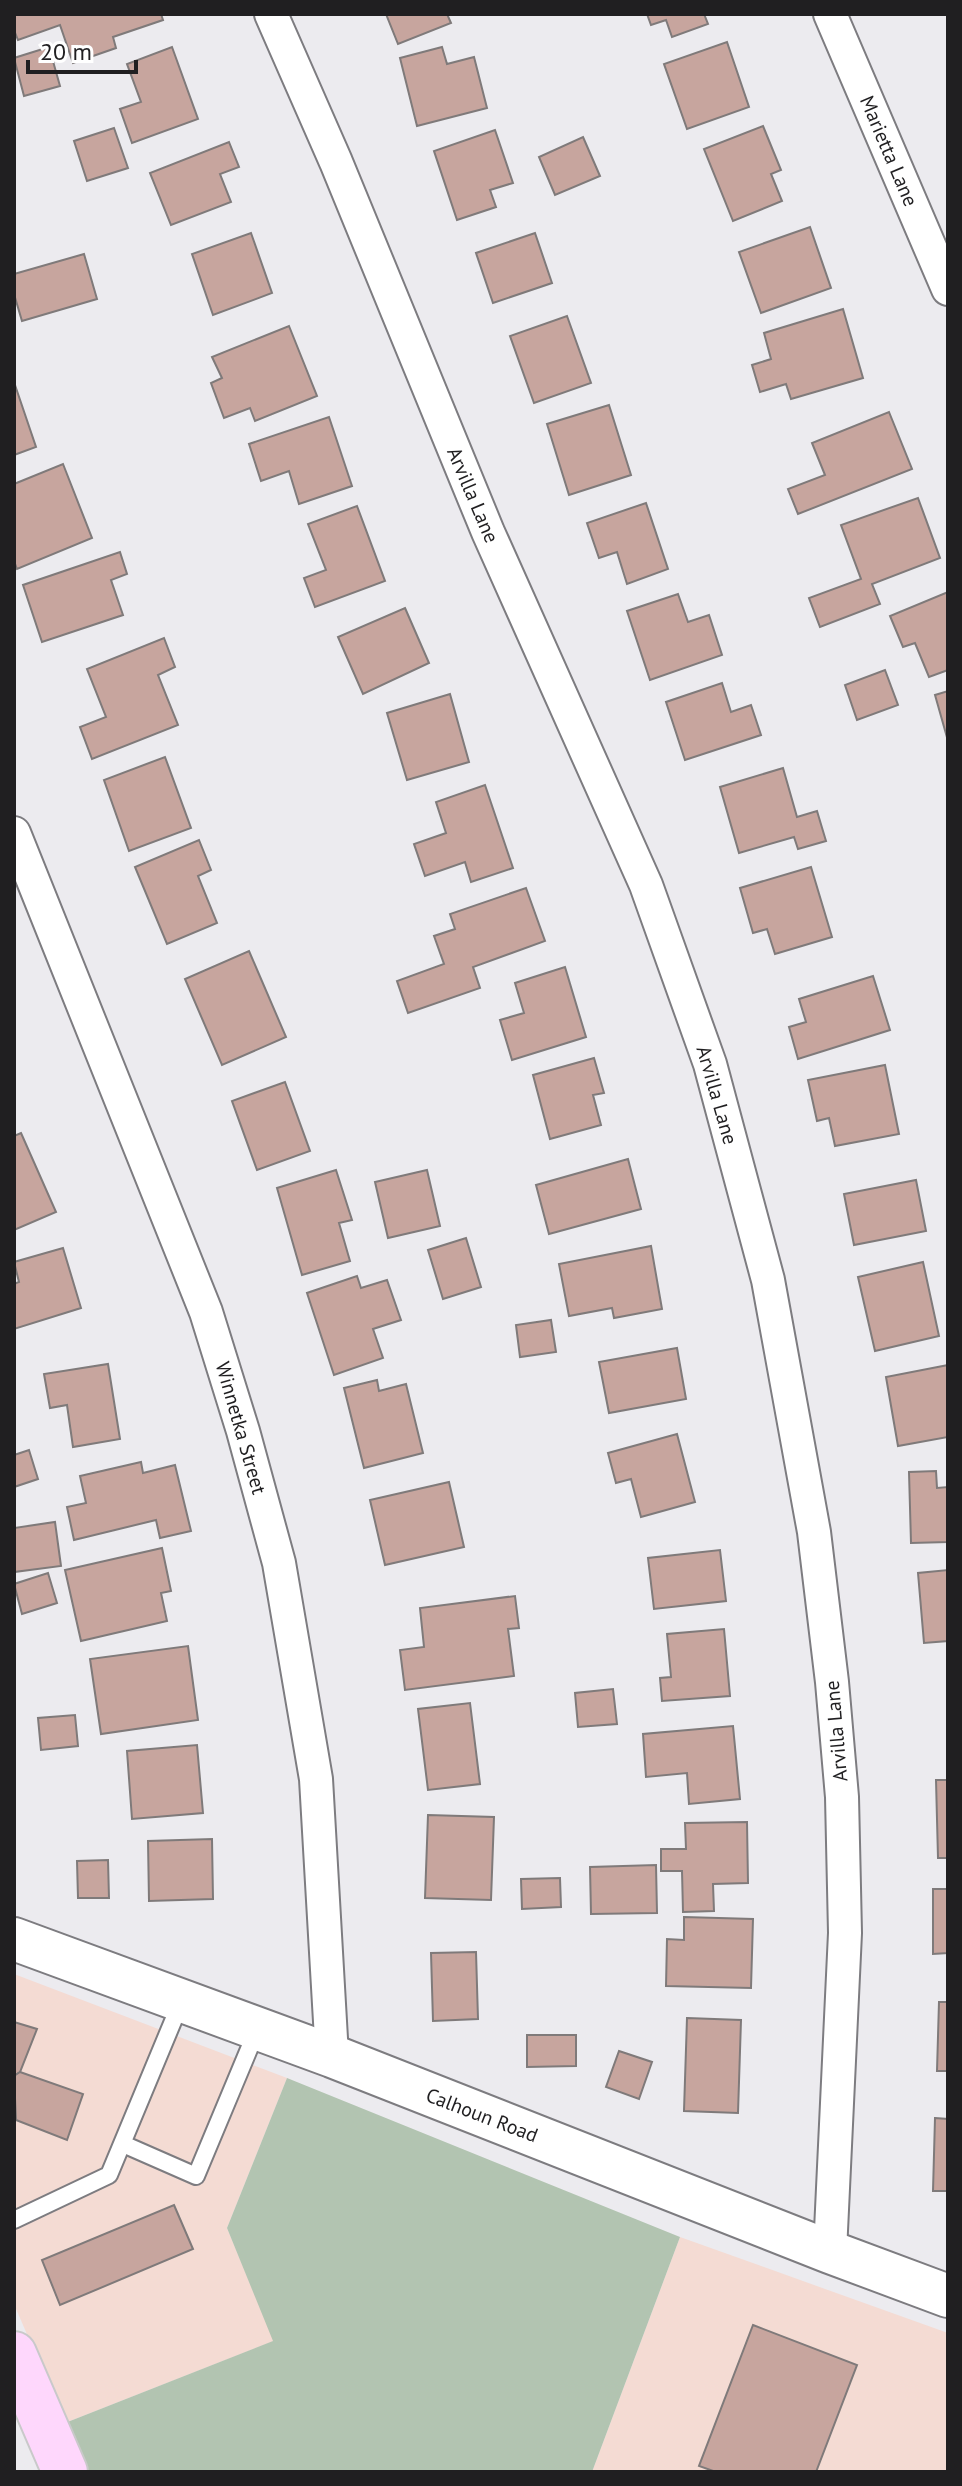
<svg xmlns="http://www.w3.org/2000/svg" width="962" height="2486" viewBox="0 0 962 2486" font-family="'PT Sans',sans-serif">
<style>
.commercial{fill:#f4dbd3}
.green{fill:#b2c4b1}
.building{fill:#c7a59e;stroke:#7f7a7a;stroke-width:2}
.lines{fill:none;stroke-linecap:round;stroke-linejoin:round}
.service-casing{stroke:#7d7c80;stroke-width:20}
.minor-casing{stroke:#7d7c80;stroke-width:36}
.tertiary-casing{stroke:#7d7c80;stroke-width:46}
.primary-casing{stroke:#c9c9ca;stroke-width:48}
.service{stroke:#fff;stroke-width:16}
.minor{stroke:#fff;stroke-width:32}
.tertiary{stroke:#fff;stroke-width:42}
.primary{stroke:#fed7fc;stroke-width:44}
.labels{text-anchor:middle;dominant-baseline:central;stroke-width:7;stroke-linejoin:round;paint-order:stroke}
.street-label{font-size:20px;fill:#201f21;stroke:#fff}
</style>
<rect width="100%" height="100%" fill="#ecebef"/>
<g class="commercial">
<polygon points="14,1974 287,2078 227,2228 274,2341 65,2423 14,2304"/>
<polygon points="680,2237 948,2333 948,2472 592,2472"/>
</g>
<polygon class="green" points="287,2078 680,2237 592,2472 86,2472 65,2423 273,2341 227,2228"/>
<g class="building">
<polygon points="14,14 161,14 163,20 113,37 116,48 73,63 60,25 18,40 14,30"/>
<polygon points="386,14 447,14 451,23 398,44"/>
<polygon points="647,14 704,14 708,24 672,37 666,20 651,25"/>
<polygon points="727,42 749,107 687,129 664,64"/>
<polygon points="49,47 60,86 24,96 14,58"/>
<polygon points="172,47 198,119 132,143 120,109 141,102 127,64"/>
<polygon points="442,47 447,64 474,57 487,108 417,126 400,58"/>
<polygon points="763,126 781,170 771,174 782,201 733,221 704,149"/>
<polygon points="114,128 128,168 87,181 74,141"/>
<polygon points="495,130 513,183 490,190 496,207 457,220 434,151"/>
<polygon points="583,137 600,176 555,195 539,157"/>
<polygon points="229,142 239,167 220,174 231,202 171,225 150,173"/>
<polygon points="810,227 831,288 761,313 739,252"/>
<polygon points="251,233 272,293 213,315 192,254"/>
<polygon points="535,233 552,283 493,303 476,253"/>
<polygon points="84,254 97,299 22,321 14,294 14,274"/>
<polygon points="843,309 863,378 791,399 786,384 760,392 752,365 771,359 764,333"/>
<polygon points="567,316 591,383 534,403 510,336"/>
<polygon points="289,326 317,396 255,421 250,408 224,418 211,383 222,378 212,357"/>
<polygon points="15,385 36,447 14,455 14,386"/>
<polygon points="609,405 631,475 569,495 547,424"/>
<polygon points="889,412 912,469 798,514 788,489 825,475 812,443"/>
<polygon points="329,417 352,486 299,504 289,471 261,481 249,444"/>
<polygon points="63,464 92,538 17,569 14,561 14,484"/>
<polygon points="918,498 940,558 872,584 880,604 820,627 809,598 861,579 841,525"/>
<polygon points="646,503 668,569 627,584 617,552 599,558 587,523"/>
<polygon points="357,506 385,581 315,607 304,578 326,570 308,524"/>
<polygon points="120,552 127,574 111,580 123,615 42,642 23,585"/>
<polygon points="948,592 948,670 929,677 915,643 903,647 890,616"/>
<polygon points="678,594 688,622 709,615 722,655 650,680 627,611"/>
<polygon points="405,608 429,663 363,694 338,637"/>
<polygon points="164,638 175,667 158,675 178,725 92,759 80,727 106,717 87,669"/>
<polygon points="885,670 898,705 857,720 845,685"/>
<polygon points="722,683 731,712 751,705 761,735 685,760 666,702"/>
<polygon points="948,691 948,741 935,695"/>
<polygon points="450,694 469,762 407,780 387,713"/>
<polygon points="165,757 191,828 129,851 104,780"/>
<polygon points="783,768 797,817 817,811 826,841 798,849 794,837 739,853 720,787"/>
<polygon points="485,785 513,868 471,882 465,862 425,876 414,844 446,833 436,802"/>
<polygon points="199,840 211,870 198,876 217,923 167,944 135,867"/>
<polygon points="811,867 832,937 775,954 767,929 753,933 740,888"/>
<polygon points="526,888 545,941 473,967 480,988 408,1013 397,981 444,964 434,936 455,929 450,914"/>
<polygon points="249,951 286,1037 222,1065 185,979"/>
<polygon points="565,967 586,1037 512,1060 500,1020 524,1013 515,983"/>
<polygon points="873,976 890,1030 798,1059 789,1027 806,1022 799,999"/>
<polygon points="594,1058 604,1093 593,1095 601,1125 550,1139 533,1075"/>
<polygon points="885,1065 899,1134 835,1146 829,1118 817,1121 808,1080"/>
<polygon points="285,1082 310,1151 257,1170 232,1101"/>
<polygon points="21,1133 56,1212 14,1230 14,1136"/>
<polygon points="628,1159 641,1209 549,1234 536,1185"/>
<polygon points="336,1170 352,1220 339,1223 350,1261 302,1275 277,1188"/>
<polygon points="427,1170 440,1226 388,1238 375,1182"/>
<polygon points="916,1180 926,1231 854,1245 844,1194"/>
<polygon points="466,1238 481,1287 443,1299 428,1250"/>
<polygon points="651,1246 662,1309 614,1318 612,1308 569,1316 559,1264"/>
<polygon points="63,1248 81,1308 14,1329 14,1284 19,1282 14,1262"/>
<polygon points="923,1262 939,1336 875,1351 858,1277"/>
<polygon points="357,1276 361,1288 387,1280 401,1320 373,1329 383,1358 334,1375 307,1293"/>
<polygon points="551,1320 556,1352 520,1357 516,1325"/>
<polygon points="677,1348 686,1399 609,1413 599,1362"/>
<polygon points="108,1364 120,1439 73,1447 67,1405 50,1408 44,1374"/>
<polygon points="948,1365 948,1437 898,1446 886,1377"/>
<polygon points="377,1380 379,1391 406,1384 423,1453 364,1468 344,1388"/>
<polygon points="677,1434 695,1502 641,1517 631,1479 616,1483 608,1453"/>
<polygon points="29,1450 38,1479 14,1487 14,1455"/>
<polygon points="141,1462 143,1473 175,1465 191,1531 160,1538 156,1520 74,1540 67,1507 86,1503 80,1476"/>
<polygon points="936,1471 937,1488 948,1487 948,1542 911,1543 909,1472"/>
<polygon points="449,1482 464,1547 385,1565 370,1500"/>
<polygon points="55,1522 61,1566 14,1572 14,1528"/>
<polygon points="162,1548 171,1591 161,1593 167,1621 81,1641 65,1570"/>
<polygon points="720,1550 726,1601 654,1609 648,1558"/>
<polygon points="948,1570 948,1641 924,1643 918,1573"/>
<polygon points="48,1573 57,1603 22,1614 14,1584"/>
<polygon points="515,1596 519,1628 508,1629 514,1676 405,1690 400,1650 424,1647 420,1608"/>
<polygon points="724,1629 730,1696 662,1701 660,1678 671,1677 667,1634"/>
<polygon points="188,1646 198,1720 101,1734 90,1659"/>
<polygon points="613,1689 617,1724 578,1727 575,1693"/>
<polygon points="470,1703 480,1784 428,1790 418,1709"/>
<polygon points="75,1715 78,1746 41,1750 38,1718"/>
<polygon points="733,1726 740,1799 689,1804 687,1773 646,1777 643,1734"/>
<polygon points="197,1745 203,1813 132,1819 127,1751"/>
<polygon points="936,1780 948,1780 948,1858 938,1858"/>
<polygon points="428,1815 494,1817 491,1900 425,1898"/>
<polygon points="747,1822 748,1883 713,1884 714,1911 683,1912 682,1871 661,1871 661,1849 686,1849 685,1823"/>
<polygon points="212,1839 213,1899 149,1901 148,1841"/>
<polygon points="108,1860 109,1898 78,1898 77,1861"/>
<polygon points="656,1865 657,1913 591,1914 590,1867"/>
<polygon points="560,1878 561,1907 522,1909 521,1879"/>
<polygon points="933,1889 948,1889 948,1953 933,1954"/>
<polygon points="684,1917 753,1919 751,1988 666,1986 667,1939 684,1940"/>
<polygon points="476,1952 478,2019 433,2021 431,1953"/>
<polygon points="939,2002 948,2002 948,2071 937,2071"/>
<polygon points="687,2018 741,2020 738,2113 684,2111"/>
<polygon points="14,2022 37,2029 20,2072 14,2076"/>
<polygon points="527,2035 576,2035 576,2066 527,2067"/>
<polygon points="619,2051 652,2062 639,2099 606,2087"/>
<polygon points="20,2072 83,2094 67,2140 16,2120 14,2076"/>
<polygon points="935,2118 948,2119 948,2191 933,2191"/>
<polygon points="174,2205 193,2249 60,2305 42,2260"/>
<polygon points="753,2325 857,2365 816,2472 716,2472 699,2466"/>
</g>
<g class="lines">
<g class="service-casing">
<g id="service">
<polyline points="123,2144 196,2176 257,2030"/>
<polyline points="14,2220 109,2175 181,2002"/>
</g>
</g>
<g class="minor-casing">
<g id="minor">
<polyline points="271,14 336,162 488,532 646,885 710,1064 768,1280 814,1532 832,1682 842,1797 845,1933 830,2252"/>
<polyline points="830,14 948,289"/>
<polyline points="14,833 206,1312 243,1431 279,1563 316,1779 332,2056"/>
</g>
</g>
<g class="tertiary-casing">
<polyline id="tertiary" points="14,1939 332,2056 830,2252 948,2296"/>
</g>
<g class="primary-casing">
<polyline id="primary" points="14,2354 65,2472"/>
</g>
<use href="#service" class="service"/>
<use href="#minor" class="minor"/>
<use href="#tertiary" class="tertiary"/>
<use href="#primary" class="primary"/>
</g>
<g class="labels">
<g class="street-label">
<text transform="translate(889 151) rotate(67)">Marietta Lane</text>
<text transform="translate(473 495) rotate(67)">Arvilla Lane</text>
<text transform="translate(717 1095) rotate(74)">Arvilla Lane</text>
<text transform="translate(241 1428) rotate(74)">Winnetka Street</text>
<text transform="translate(836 1731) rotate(-95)">Arvilla Lane</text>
<text transform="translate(482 2115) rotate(21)">Calhoun Road</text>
</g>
</g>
<rect width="962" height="2486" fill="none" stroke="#201f21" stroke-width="32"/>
<path d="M28 60v12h108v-12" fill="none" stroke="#201f21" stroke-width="4"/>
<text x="40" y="60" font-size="24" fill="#201f21" stroke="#ffffff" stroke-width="6" paint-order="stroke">20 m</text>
</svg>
